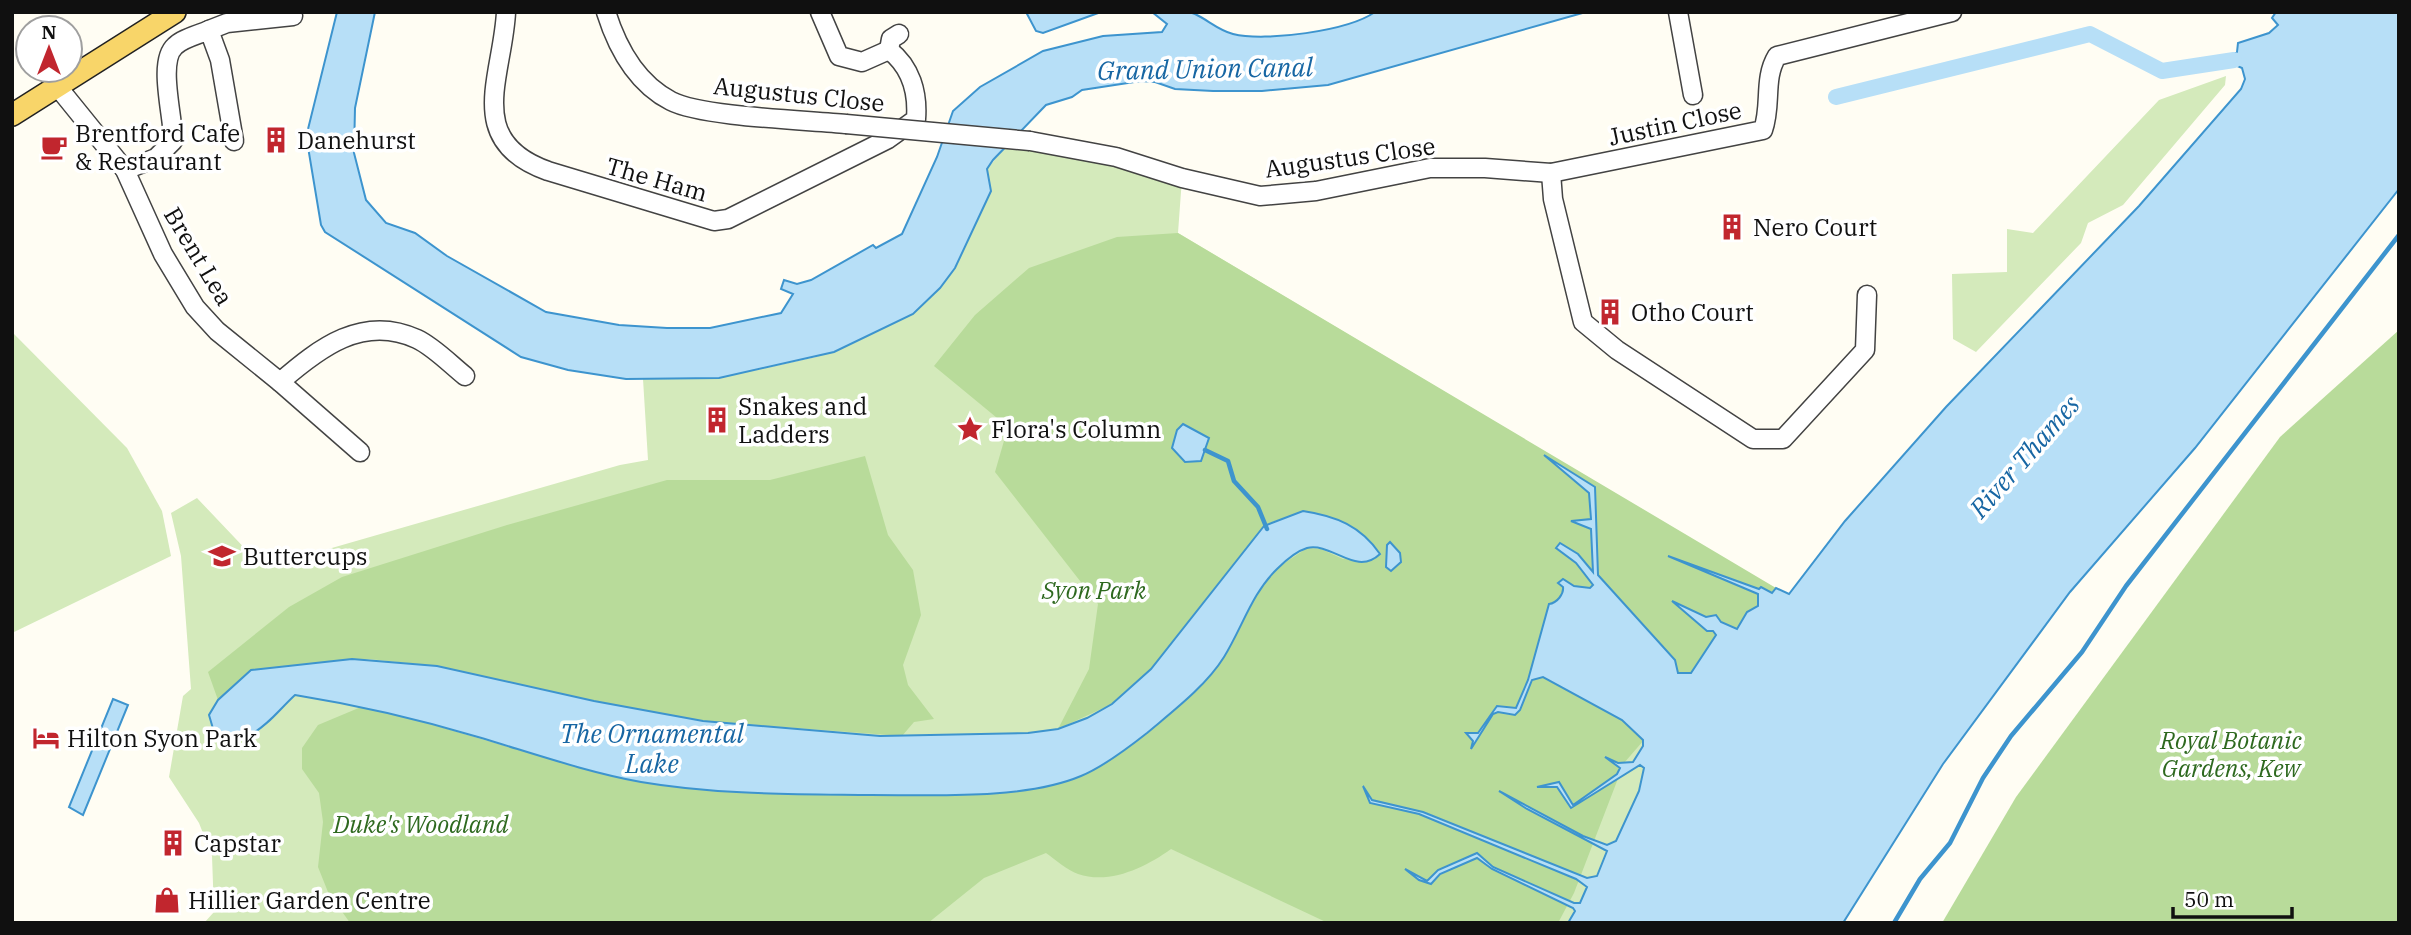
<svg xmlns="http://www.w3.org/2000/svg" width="2411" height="935" viewBox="0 0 2411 935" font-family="'IBM Plex Serif',serif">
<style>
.green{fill:#d4eabb}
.forest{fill:#b8db9a}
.water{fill:#b7dff7;stroke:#3d94ce;stroke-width:2}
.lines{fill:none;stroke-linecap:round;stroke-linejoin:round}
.stream{stroke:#3d94ce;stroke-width:4.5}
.canal{stroke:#b7dff7;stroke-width:16}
.minor-casing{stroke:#434343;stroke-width:21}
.major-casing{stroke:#212121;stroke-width:24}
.minor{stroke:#fff;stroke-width:18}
.major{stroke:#f8d569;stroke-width:21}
.minor-bridge-casing{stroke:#434343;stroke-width:21;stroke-linecap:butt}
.minor-bridge{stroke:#fff;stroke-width:18}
.labels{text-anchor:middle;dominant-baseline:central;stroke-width:7;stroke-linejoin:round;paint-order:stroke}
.street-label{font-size:24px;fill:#101010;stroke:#fff}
.poi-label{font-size:24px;fill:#101010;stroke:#fff;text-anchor:start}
.park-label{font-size:24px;font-style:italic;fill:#2e691f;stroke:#fff}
.water-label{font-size:26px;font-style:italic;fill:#1766a3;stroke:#fff}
</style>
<rect width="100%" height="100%" fill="#fffdf3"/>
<g class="green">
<polygon points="2226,76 2225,85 2123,205 2088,223 2081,243 1976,352 1953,339 1952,274 2007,272 2007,229 2033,233 2159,100"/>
<polygon points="1009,143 1182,178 1178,233 1789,597 1600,923 204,923 214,912 212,856 199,823 169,777 183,696 191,689 181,556 171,513 197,498 253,557 286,558 311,554 620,465 648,460 643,379 719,378 816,357 919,308 933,295 987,169"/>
<polygon points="12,332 127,448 162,511 171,556 12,633"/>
</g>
<g class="forest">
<path d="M1178 233 1776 588 1624 763 1574 893 1558 923H1328L1171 849C1146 867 1110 885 1078 874 1067 870 1056 860 1046 853L984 878 928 923H350L348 920 328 892 318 867 323 822 319 793 302 769V748L318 725 361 707 410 718 573 766 642 782 767 794 924 795 1081 776 1145 734 1223 659 1261 587 1277 568 1307 548 1321 549 1343 559 1380 554C1354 515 1306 504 1264 526L1151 669 1112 704 1058 729 1089 669 1098 604 995 472 1008 427 934 366 975 315 1029 268 1117 237Z"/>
<polygon points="2399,330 2399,923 1942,923 2016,797 2280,437"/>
<polygon points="865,456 888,535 913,570 921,615 903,665 908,685 934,719 914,722 902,736 703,721 594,701 437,666 369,659 251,670 218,700 208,672 289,607 342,577 507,525 667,480 770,480"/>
</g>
<g class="water">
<path d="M337 12H375L355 108 354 153 366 200 386 223 415 233 447 256 546 312 619 325 667 328H710L781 313 793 294 781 289 784 280 797 284 811 280 873 245 876 248 902 234 937 157 953 111 980 87 1043 51 1103 36 1162 32 1167 24 1152 12C1164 12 1184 9 1195 14 1208 20 1218 30 1233 34 1265 42 1348 31 1375 12H1586L1328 85 1262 91H1213L1175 89 1155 82 1141 81 1082 90 1072 97 1046 105 993 160 987 169 991 191 955 268 940 288 913 314 834 352 719 378 626 379 568 370 521 357 325 232 321 225 308 147V129Z"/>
<polygon points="1026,12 1101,12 1043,33 1036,31"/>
<path d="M2276 12H2399V189L2195 448 2070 592 1943 764 1843 923H1568L1575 911 1573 908 1492 869 1477 858 1440 874 1431 884 1419 880 1405 869 1427 881 1438 870 1477 853 1493 867 1574 903H1580L1587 887 1576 879 1419 814 1370 803 1363 786 1372 800 1423 812 1587 878 1597 876 1607 851 1527 809 1499 791 1583 836 1607 845 1616 841 1639 791 1644 768 1640 765 1571 808 1557 787H1537L1559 782 1573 805 1617 774 1620 768 1605 757 1618 763 1633 762 1643 746V740L1622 720 1543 677 1532 680 1520 710 1515 715 1498 712 1493 714 1471 749 1473 741 1466 733H1478L1497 706 1516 708 1528 680 1549 604C1557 603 1564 594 1563 587L1558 583 1563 579 1574 586 1590 588 1593 585 1576 563 1556 548 1560 543 1578 554 1593 572 1591 529 1571 521 1591 519 1589 493 1544 455 1595 487 1598 575 1675 660 1678 673H1691L1716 635 1713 631H1707L1672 601 1706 617 1716 615 1721 622 1737 629 1747 612 1758 606V594L1668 556 1759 589 1761 587 1772 593 1776 588 1789 594 1845 521 1946 407 2139 206 2241 89 2245 79 2242 68 2235 65 2234 54 2237 52 2238 43 2269 33 2278 25 2272 18Z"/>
<polygon points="1183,424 1209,438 1201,461 1185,462 1172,448 1177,430"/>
<path d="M1303 511C1336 516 1361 526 1380 554 1356 577 1332 542 1307 548 1297 551 1284 562 1277 569 1252 593 1242 628 1224 657 1206 686 1173 711 1147 733 1128 748 1103 767 1081 776 1024 800 933 795 871 795 795 794 717 795 641 782 586 772 532 753 478 737 418 719 357 705 295 695 271 717 249 753 214 732L209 715 218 700 251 670 352 659 437 666 594 701 703 721 880 736 1028 733 1058 729 1087 718 1112 704 1151 669 1264 526Z"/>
<polygon points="1390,542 1400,553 1401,562 1391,571 1386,567 1387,545"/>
<polygon points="113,699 128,705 83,815 69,807"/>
</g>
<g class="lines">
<g class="stream">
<polyline points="1205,450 1228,461 1234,481 1258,507 1267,529"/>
<polyline points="1894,923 1920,879 1950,843 1983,778 2011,736 2082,652 2126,586 2399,235"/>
</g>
<polyline class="canal" points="1836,97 2090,34 2162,71 2234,60"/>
<g class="minor-casing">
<g id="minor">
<path d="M506 12C503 76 463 141 548 171L714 221 728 219 888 139 916 119C918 93 911 67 889 50"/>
<path d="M606 12C617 47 636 83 671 101 702 117 806 120 846 124"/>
<polyline points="820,12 839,56 862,62 889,50"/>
<polyline points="1678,12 1693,95"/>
<polyline points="209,30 227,23 293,16"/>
<polyline points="889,50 891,39 899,34"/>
<path d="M57 86 125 170 163 254 195 307 217 331 280 382C319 348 363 314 417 339 434 347 450 364 465 376"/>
<path d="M1030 141 1116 157 1182 178 1260 196 1316 191 1430 168H1485L1551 173 1763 130C1772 105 1763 79 1777 56L1952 12"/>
<path d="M125 170 156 158 173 141C174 118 157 62 175 46 183 38 198 35 209 30L220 60 234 141"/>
<polyline points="1551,173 1553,199 1583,322 1617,350 1753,439 1783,439 1865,350 1867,295"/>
<polyline points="280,382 360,452"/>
</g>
</g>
<g class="major-casing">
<polyline id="major" points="12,115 175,12"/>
</g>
<use href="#minor" class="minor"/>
<use href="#major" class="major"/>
<g class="minor-bridge-casing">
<polyline id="minor-bridge" points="846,124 1030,141"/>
</g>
<use href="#minor-bridge" class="minor-bridge"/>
</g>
<defs>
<g id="building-bare" transform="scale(2.1)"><path d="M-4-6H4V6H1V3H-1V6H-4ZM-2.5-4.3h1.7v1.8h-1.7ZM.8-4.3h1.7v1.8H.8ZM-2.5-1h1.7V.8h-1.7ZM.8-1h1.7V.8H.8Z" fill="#c1262e" stroke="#fff" stroke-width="2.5" paint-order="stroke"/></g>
<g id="cafe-bare" transform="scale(2.1)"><path d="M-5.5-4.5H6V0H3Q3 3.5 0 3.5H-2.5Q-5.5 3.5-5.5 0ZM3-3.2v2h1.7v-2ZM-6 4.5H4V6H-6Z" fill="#c1262e" stroke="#fff" stroke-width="2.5" paint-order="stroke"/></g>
<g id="sight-bare" transform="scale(2.1)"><path d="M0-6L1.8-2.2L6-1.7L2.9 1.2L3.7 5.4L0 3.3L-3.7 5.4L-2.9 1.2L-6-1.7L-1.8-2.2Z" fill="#c1262e" stroke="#fff" stroke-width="2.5" paint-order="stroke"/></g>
<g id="school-bare" transform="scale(2.1)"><path d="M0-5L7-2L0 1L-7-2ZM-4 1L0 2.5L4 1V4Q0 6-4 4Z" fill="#c1262e" stroke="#fff" stroke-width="2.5" paint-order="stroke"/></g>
<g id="hotel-bare" transform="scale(2.1)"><path d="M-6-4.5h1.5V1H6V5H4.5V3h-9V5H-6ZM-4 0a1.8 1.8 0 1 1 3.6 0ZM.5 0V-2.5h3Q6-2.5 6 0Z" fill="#c1262e" stroke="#fff" stroke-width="2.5" paint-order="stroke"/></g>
<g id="shop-bare" transform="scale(2.1)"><path d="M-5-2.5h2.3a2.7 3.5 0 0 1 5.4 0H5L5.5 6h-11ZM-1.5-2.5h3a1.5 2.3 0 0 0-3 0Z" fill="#c1262e" stroke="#fff" stroke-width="2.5" paint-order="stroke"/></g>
</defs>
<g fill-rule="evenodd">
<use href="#building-bare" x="276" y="140"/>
<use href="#cafe-bare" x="54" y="147"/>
<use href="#building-bare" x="1732" y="227"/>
<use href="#building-bare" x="1610" y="312"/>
<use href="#building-bare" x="717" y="420"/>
<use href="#sight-bare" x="970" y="429"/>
<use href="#school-bare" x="222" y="556"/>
<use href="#hotel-bare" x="46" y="738"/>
<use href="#building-bare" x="173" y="843"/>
<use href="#shop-bare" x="167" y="900"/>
</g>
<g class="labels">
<g class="street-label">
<text transform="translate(799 94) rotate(6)">Augustus Close</text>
<text transform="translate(1675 123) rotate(-12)">Justin Close</text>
<text transform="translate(1350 157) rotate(-8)">Augustus Close</text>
<text transform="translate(657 179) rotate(16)">The Ham</text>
<text transform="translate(199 256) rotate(59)">Brent Lea</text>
</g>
<g class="poi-label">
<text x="75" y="133">Brentford Cafe<tspan x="75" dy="28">&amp; Restaurant</tspan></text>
<text x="297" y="140">Danehurst</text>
<text x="1753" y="227">Nero Court</text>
<text x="1631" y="312">Otho Court</text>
<text x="738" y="406">Snakes and<tspan x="738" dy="28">Ladders</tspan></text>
<text x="991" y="429">Flora's Column</text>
<text x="243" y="556">Buttercups</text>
<text x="67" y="738">Hilton Syon Park</text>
<text x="194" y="843">Capstar</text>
<text x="188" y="900">Hillier Garden Centre</text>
</g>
<g class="park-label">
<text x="1094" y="590">Syon Park</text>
<text x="2231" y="740">Royal Botanic<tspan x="2231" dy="28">Gardens, Kew</tspan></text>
<text x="421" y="824">Duke's Woodland</text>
</g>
<g class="water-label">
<text transform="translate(1205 68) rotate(-1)">Grand Union Canal</text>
<text transform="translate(2024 456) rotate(-49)">River Thames</text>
<text x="652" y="733">The Ornamental<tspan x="652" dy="30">Lake</tspan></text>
</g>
</g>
<rect width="2411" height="935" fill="none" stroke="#101010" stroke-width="28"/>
<g transform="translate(49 49)"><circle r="33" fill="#ffffff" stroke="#9f9f9f" stroke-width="2"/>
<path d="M0-5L12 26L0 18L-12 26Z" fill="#c1262e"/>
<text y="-10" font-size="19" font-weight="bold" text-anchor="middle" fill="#101010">N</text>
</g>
<path d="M2173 907v10h119v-10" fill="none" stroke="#101010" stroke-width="3.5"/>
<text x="2184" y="907" font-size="21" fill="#101010" stroke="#ffffff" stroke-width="5" paint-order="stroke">50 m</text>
</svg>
